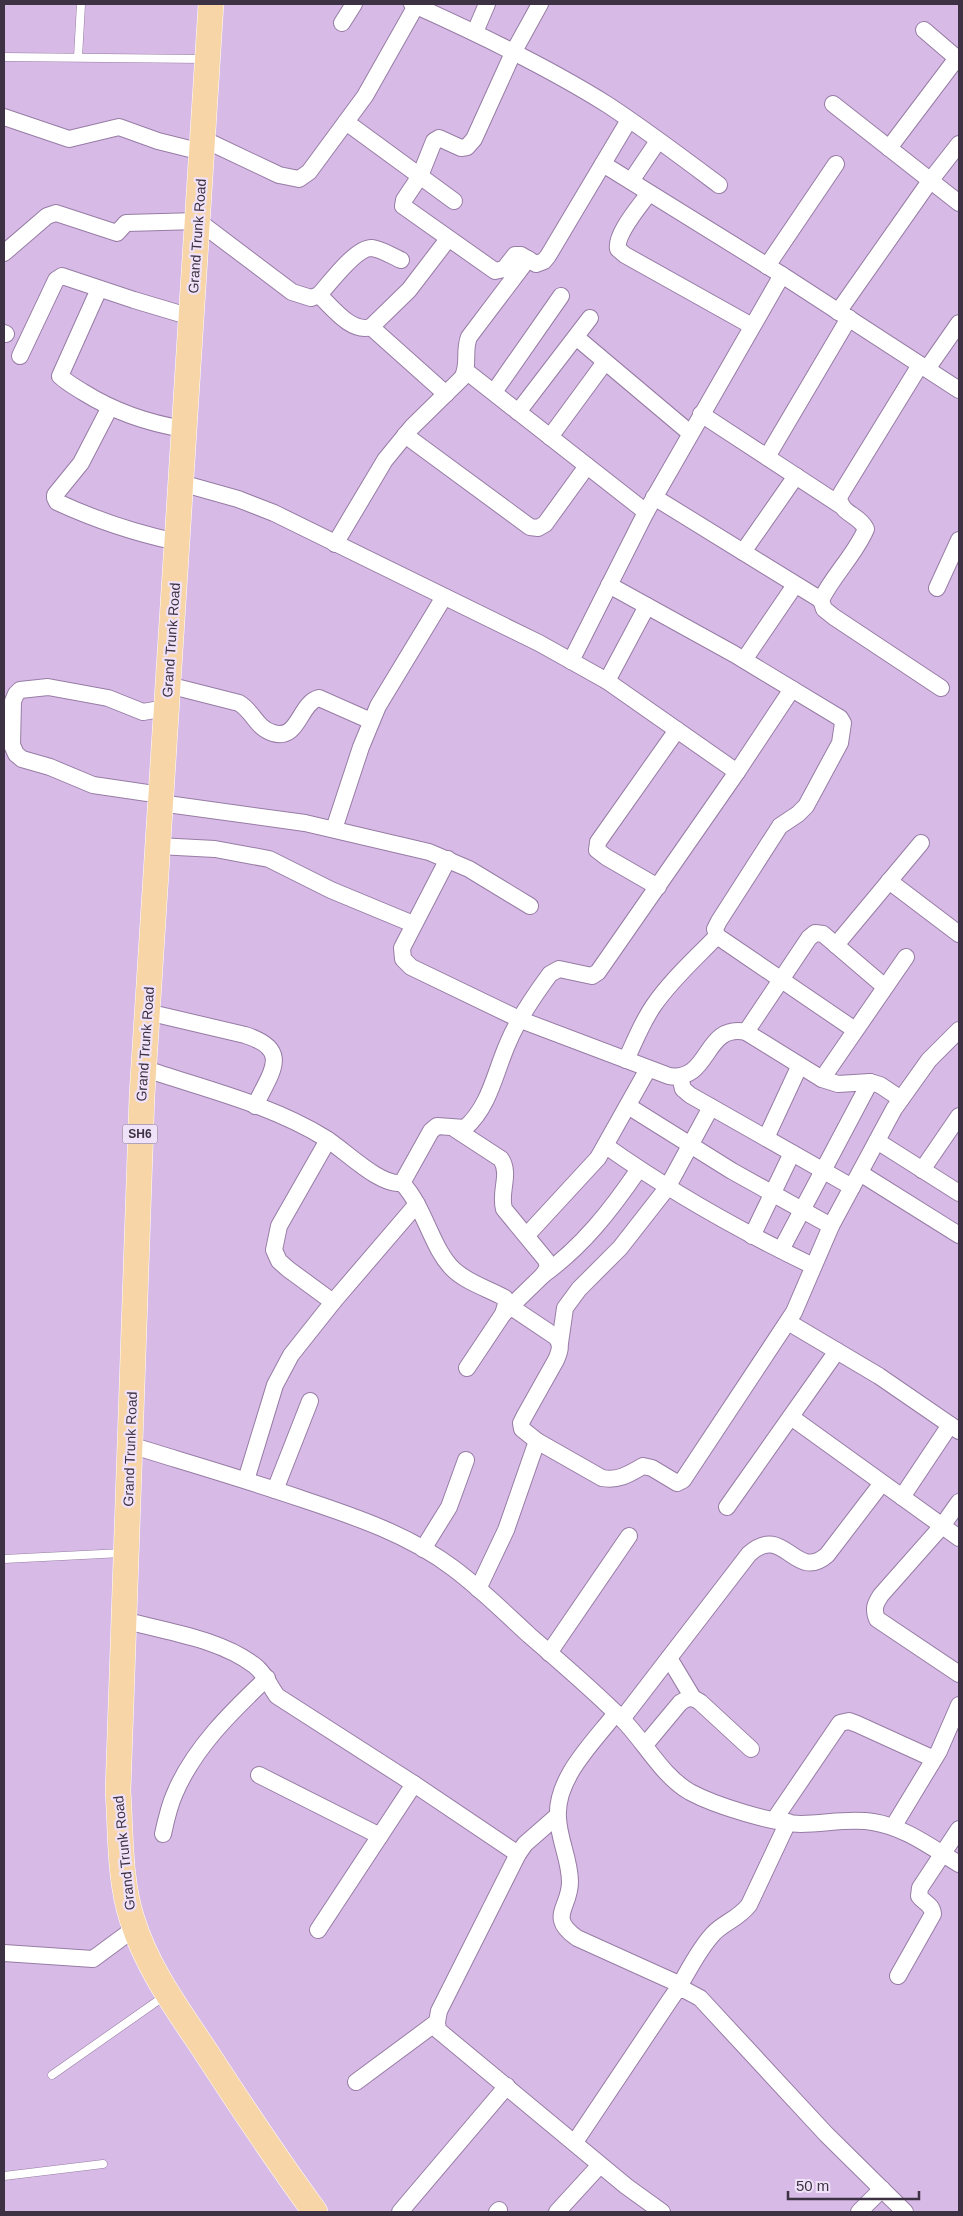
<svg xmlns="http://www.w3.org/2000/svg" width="963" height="2216" viewBox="0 0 963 2216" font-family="Arial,sans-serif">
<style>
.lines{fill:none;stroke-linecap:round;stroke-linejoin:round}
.lane-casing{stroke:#977ca5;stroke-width:9}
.street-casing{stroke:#977ca5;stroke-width:18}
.primary-casing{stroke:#fff;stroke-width:26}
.lane{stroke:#fff;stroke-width:8}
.street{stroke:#fff;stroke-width:16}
.primary{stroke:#f7d5a6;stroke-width:25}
.labels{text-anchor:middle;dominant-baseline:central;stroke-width:4.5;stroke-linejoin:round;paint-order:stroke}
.shield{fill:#f0e2f8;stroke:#736779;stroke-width:1}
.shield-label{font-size:12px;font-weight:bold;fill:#3d3243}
.street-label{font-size:14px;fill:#3d3243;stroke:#f0e2f8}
</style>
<rect width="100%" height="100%" fill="#d7bbe6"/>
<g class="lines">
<g class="lane-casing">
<g id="lane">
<polyline points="4,57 203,59"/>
<polyline points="78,57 81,4"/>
<polyline points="4,1559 122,1553"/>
<polyline points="52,2075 166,1995"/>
<polyline points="4,2176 103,2164"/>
</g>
</g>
<g class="street-casing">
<g id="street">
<path d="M412 4C479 34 546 66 608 105 646 130 683 158 719 185"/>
<polyline points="540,4 513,53 474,139 467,147 461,148 439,138 434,141 420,176 404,200 403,206 495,271 504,269 515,255 521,255 536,264 544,261 548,256 629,120"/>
<polyline points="342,23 354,4"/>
<polyline points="924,30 959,60"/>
<polyline points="475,32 487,4"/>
<polyline points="833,104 959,203"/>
<polyline points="4,117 69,139 119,127 158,141 202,152"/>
<polyline points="346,122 454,201"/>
<polyline points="203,139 279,175 299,179 309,172 365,96 417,4"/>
<polyline points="889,148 957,58"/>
<polyline points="603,164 782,275 959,390"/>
<polyline points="631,181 658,141"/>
<path d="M649 193C640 206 615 234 618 249L625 255 752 326"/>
<path d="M4 253 47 216 56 213 117 233 126 223 198 221 292 292 311 298 319 295C330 283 356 247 372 248 381 249 392 256 401 260"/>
<polyline points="767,266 836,164"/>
<path d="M99 289 60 376C66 382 75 387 83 392 115 412 147 423 184 429"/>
<path d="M319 295C333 308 351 333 371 327L409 290 448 239"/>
<polyline points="838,312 930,181 959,144"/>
<polyline points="371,327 446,394"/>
<polyline points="4,333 6,334"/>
<polyline points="576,337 690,433"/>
<polyline points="20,356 56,280 62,276 134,300 191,317"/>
<path d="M920 365 839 497C841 515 859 514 866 529 855 555 833 575 821 600L824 609 834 617 941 688"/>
<polyline points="927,369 959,323"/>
<polyline points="466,371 646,512"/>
<polyline points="494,392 561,296"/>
<path d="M110 407 81 463 55 495V498L57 502C96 520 135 533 177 542"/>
<polyline points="518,412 590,318"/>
<polyline points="701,414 840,505"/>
<polyline points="405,435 530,527 538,528 545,524 587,466"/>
<polyline points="550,437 605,362"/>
<polyline points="767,457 849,318"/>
<polyline points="181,483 238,499 274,513 539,643 607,681 737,772"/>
<polyline points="654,497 821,600"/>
<path d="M335 544 385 460 412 427 462 378C470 365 463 352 469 337L528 259"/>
<polyline points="743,552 796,476"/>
<polyline points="609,585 734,654 840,718 843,723 840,743 806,806 798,814 780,826 719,921 715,929 717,936 855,1030"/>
<polyline points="937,588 959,540"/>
<polyline points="744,660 795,585"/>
<polyline points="571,661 646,512 782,275"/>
<polyline points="607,681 647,606"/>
<path d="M168 685 239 703C253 711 256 728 273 733 299 741 299 703 319 698L371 721"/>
<polyline points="161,795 93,785 50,767 22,759 16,754 12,745 13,701 16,694 20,690 48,687 108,698 143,712 166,708"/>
<polyline points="160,803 305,823 429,852 469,869 530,906"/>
<polyline points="334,829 361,747 378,706 444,597"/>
<polyline points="158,846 215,849 269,859 331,890 413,924"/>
<path d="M448 859 402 948 403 959 411 967 521 1020 669 1076C711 1082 703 1023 746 1032L822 1079 838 1084 870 1082 880 1085 901 1099"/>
<polyline points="889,881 959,934"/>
<polyline points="658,887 606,857 597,850 598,842 677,730"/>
<polyline points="836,945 921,843"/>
<path d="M147 1012 245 1035C293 1050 270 1073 255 1106"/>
<polyline points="746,1032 809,938 815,933 823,934 885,987"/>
<path d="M626 1060C635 1041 642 1022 654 1005 672 979 696 958 717 936"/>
<path d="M143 1068C204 1089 270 1104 325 1138 345 1150 379 1186 402 1183L431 1131 437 1126 465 1128C490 1106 495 1072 508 1043 517 1021 536 993 550 974L559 969 592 976 598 972 737 772 792 689"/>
<polyline points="680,1077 683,1089 690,1095 852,1187"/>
<polyline points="822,1079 906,957"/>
<polyline points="628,1106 732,1171 831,1226"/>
<path d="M455 1129 501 1159C511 1175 499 1191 504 1209L546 1260 548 1267 543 1275 503 1314"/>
<polyline points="766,1138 799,1067"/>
<polyline points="328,1140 279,1226 274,1250 279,1261 288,1269 333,1302"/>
<polyline points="877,1141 959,1193"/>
<path d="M606 1146C674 1194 738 1230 813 1266"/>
<polyline points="922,1170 959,1116"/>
<polyline points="860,1173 959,1235"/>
<path d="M402 1183C425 1207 432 1250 454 1270 468 1283 489 1289 505 1298L506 1304 503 1314 467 1368"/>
<polyline points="527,1235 598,1158 648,1069"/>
<polyline points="752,1236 792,1153"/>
<polyline points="781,1250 870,1082"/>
<path d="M543 1275C583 1246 611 1210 639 1169"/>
<path d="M511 1307 556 1337C562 1345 560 1351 556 1360L524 1417 521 1423 522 1429 537 1441 602 1478C619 1481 629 1474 643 1466L652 1468 677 1483 683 1480 794 1312 831 1226 894 1109 929 1060 959 1030"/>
<polyline points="788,1322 879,1376 959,1431"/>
<polyline points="560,1343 565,1308 579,1289 620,1248 667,1188 711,1107"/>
<polyline points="791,1417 959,1538"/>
<path d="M130 1445C188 1463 247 1480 305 1500 356 1517 409 1535 453 1568 480 1588 504 1612 529 1635 560 1662 592 1689 622 1719 645 1742 662 1776 690 1792 716 1806 772 1823 801 1824 825 1824 849 1818 873 1822 905 1827 932 1848 959 1864"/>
<polyline points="246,1480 275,1385 291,1355 333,1302 417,1204"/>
<polyline points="275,1490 310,1401"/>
<polyline points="902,1497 950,1425"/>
<path d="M959 1502 942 1526 881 1595C875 1604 873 1609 877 1619L959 1674"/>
<polyline points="727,1507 837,1351"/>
<polyline points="423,1549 449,1507 466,1460"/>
<polyline points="478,1589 506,1530 537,1441"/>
<path d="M124 1620C166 1632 218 1638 254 1665 265 1673 269 1685 277 1696L414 1784 518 1854"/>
<polyline points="549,1653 629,1536"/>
<polyline points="669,1658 693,1698"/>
<path d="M616 1713C594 1742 555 1778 558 1818 559 1840 570 1860 570 1882 570 1908 547 1917 577 1938L681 1985"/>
<path d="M622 1719 749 1554C784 1522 795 1583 827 1555L882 1483"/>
<path d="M645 1745 680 1703C688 1697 692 1697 700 1702L751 1749"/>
<polyline points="259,1775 380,1836"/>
<polyline points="557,1816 525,1844 518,1854 439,2011 437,2022 438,2030 626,2186 662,2212"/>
<polyline points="774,1820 840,1723 849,1721 857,1724 934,1759"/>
<polyline points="893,1827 939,1751 959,1705"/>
<path d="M163 1834C166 1820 169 1806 175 1793 194 1748 232 1711 267 1678"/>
<polyline points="318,1930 414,1784"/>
<polyline points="4,1953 93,1959 135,1928"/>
<path d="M898 1976 933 1914C932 1904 924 1903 919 1896L920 1888 959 1829"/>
<path d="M677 1990C688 1972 698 1950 713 1934 724 1922 737 1920 749 1905L788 1822"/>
<polyline points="356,2082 437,2022"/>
<polyline points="575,2142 670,2000 677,1990 685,1990 700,1998 826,2134 905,2212"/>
<polyline points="400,2212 507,2086"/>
<polyline points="497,2212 499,2210"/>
<polyline points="557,2212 600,2165"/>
<polyline points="859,2212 882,2189"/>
</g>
</g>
<g class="primary-casing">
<path id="primary" d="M211 4 142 1095 118 1791C121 1833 119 1879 132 1919 147 1968 178 2010 206 2052 241 2106 277 2160 315 2212"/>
</g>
<use href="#lane" class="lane"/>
<use href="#street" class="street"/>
<use href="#primary" class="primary"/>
</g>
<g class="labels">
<rect class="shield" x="122.5" y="1124.5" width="35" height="19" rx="4"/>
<g class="shield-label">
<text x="140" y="1134">SH6</text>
</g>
<g class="street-label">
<text transform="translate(197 236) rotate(-86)">Grand Trunk Road</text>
<text transform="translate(171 640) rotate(-86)">Grand Trunk Road</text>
<text transform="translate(145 1044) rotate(-86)">Grand Trunk Road</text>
<text transform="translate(130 1449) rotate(-88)">Grand Trunk Road</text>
<text transform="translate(124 1853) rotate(-96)">Grand Trunk Road</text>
</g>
</g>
<rect width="963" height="2216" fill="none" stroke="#3d3243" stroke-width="10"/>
<path d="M788 2191v8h131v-8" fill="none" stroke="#3d3243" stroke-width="2.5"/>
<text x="796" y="2191" font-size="15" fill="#3d3243" stroke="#f0e2f8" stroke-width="4" paint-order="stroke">50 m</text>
</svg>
